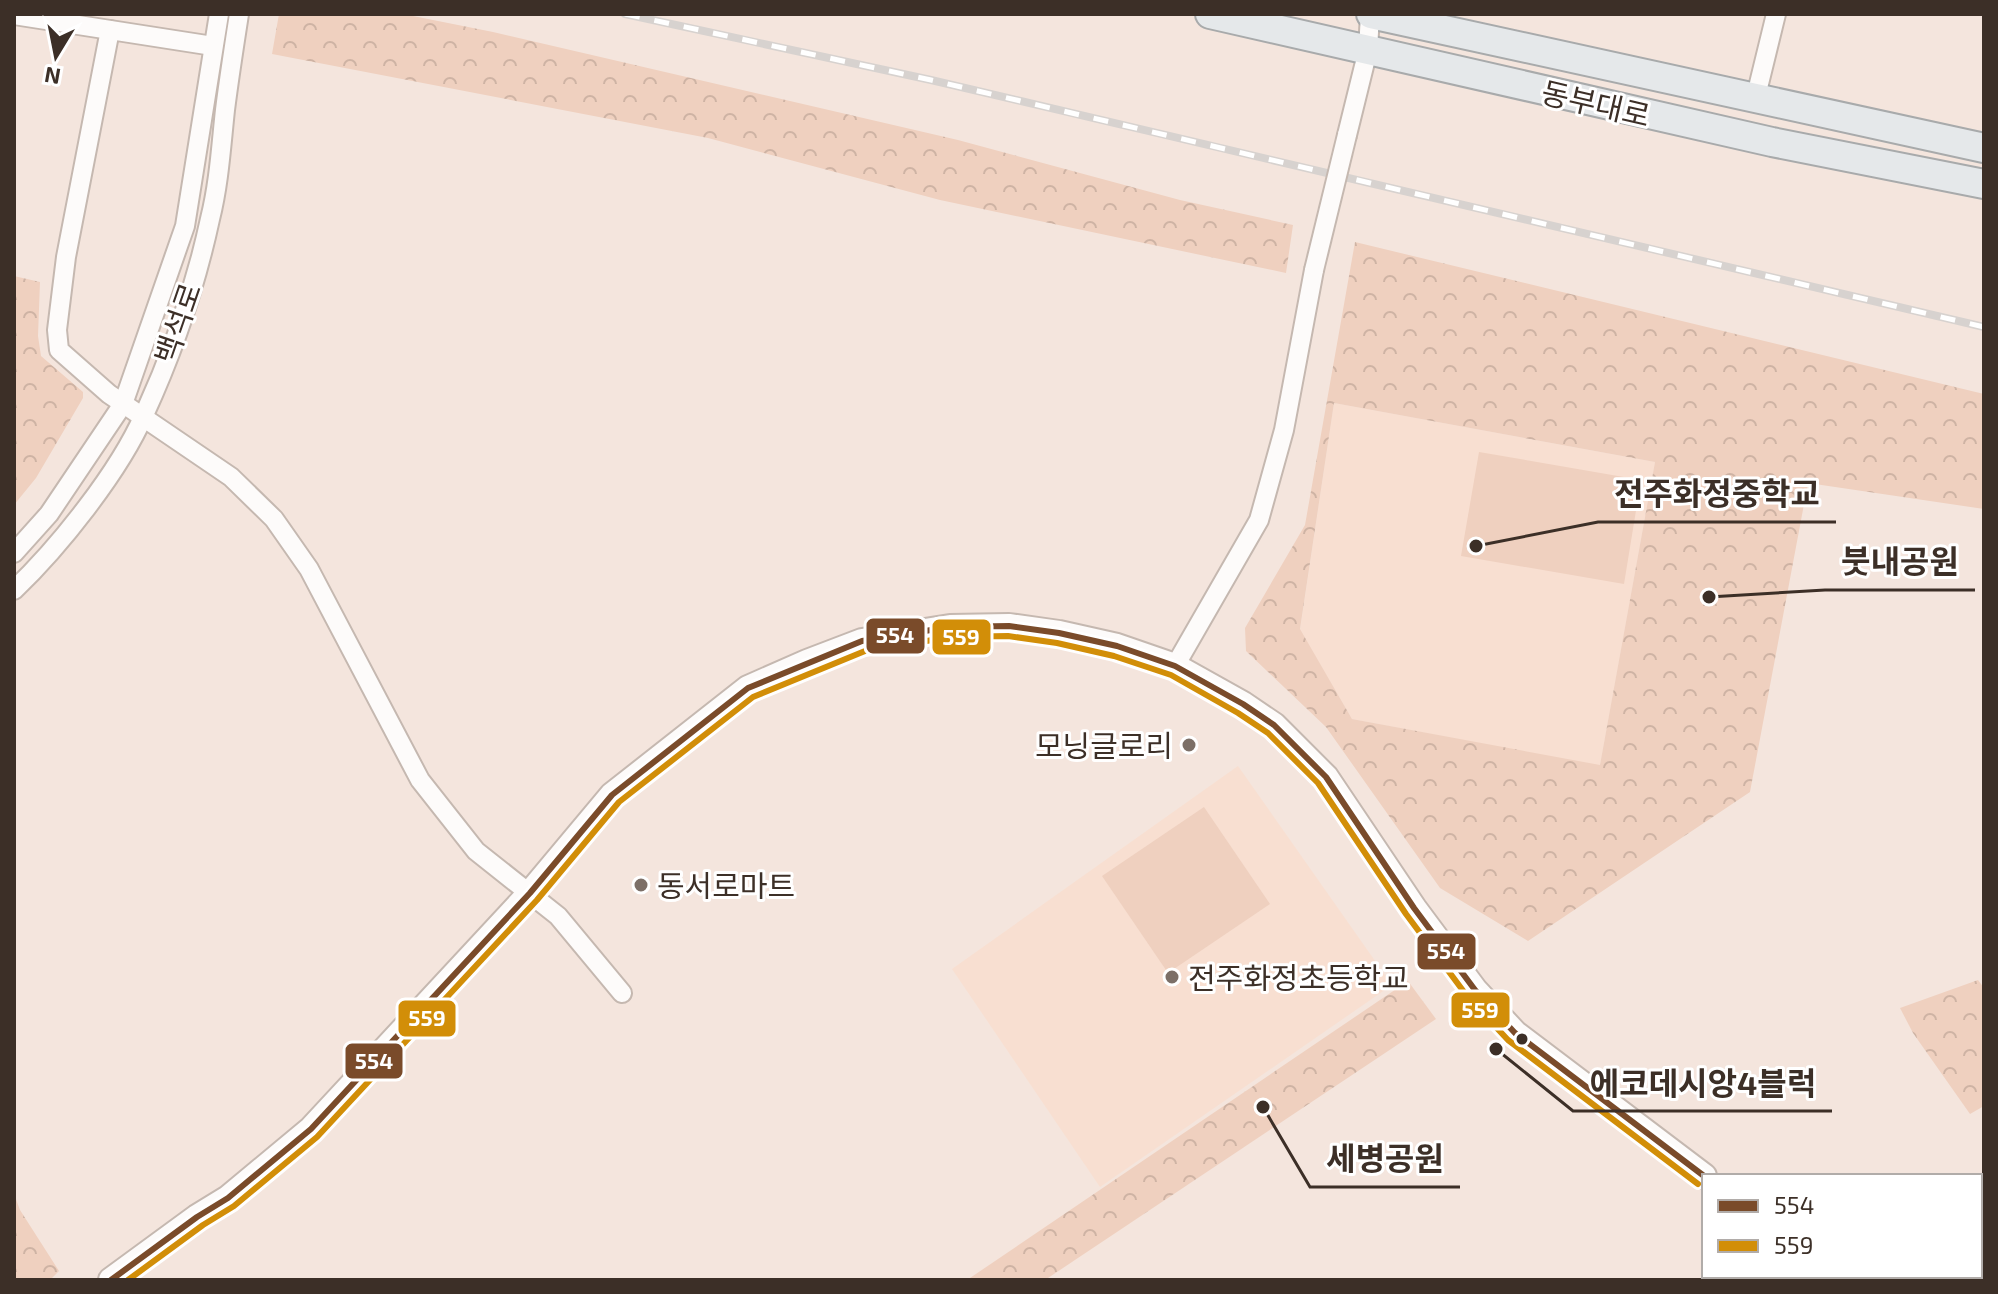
<svg xmlns="http://www.w3.org/2000/svg" width="1998" height="1294" viewBox="0 0 1998 1294" font-family="'Exo 2','Noto Sans KR',sans-serif">
<style>
.built{fill:#f8dfd1}
.park{fill:url(#park-crowns);fill-rule:evenodd}
.pitch{fill:#efd0bf}
.lines{fill:none;stroke-linecap:round;stroke-linejoin:round}
.street-casing{stroke:#c5b8b0;stroke-width:22}
.secondary-casing{stroke:#c5b8b0;stroke-width:28}
.primary-casing{stroke:#a8aaab;stroke-width:32}
.street{stroke:#fdfbfa;stroke-width:18}
.secondary{stroke:#fdfbfa;stroke-width:24}
.primary{stroke:#e5e8ea;stroke-width:28}
.rail-casing{stroke:#d7d2cf;stroke-width:8}
.rail{stroke:#fff;stroke-width:5;stroke-dasharray:15;stroke-linecap:butt}
.street-bridge-casing{stroke:#c5b8b0;stroke-width:22;stroke-linecap:butt}
.street-bridge{stroke:#fdfbfa;stroke-width:18}
.bus-1-casing{stroke:#fff;stroke-width:12}
.bus-2-casing{stroke:#fff;stroke-width:12}
.bus-1{stroke:#7a4b2a;stroke-width:6}
.bus-2{stroke:#d28e08;stroke-width:6}
.poi-dot{fill:#7c6f67;stroke:#fff;stroke-width:3}
.bus-dot{fill:#3c2f27;stroke:#fff;stroke-width:3}
.labels{text-anchor:middle;dominant-baseline:central;stroke-width:6;stroke-linejoin:round;paint-order:stroke}
.street-label{font-size:30px;fill:#3c2f27;stroke:#fff}
.poi-label{font-size:30px;fill:#3c2f27;stroke:#fff;text-anchor:start}
.leader{fill:none;stroke:#3c2f27;stroke-width:3}
.callout-dot{fill:#3c2f27;stroke:#fff;stroke-width:3}
.callout-label{font-size:32px;text-anchor:middle;font-weight:bold;fill:#3c2f27;stroke:#fff;stroke-width:6;stroke-linejoin:round;paint-order:stroke}
.line-badge{stroke:#fff;stroke-width:3}
.badge-label{font-size:22px;text-anchor:middle;font-weight:bold;fill:#fff}
</style>
<defs>
<pattern id="park-crowns" width="20" height="18" patternUnits="userSpaceOnUse" patternTransform="scale(2)"><rect width="20" height="18" fill="#efd0bf"/><path d="M2 6a3 3 0 1 1 6 0M12 15a3 3 0 1 1 6 0" fill="none" stroke="#ceb3a4"/></pattern>
</defs>
<rect width="100%" height="100%" fill="#f4e5dd"/>
<g class="built">
<polygon points="1334,403 1655,462 1600,766 1352,719 1300,630"/>
<polygon points="1238,766 1392,985 1100,1187 952,969"/>
</g>
<g class="park">
<polygon points="279,14 403,14 493,32 958,140 1180,200 1293,225 1286,273 940,200 708,138 272,54"/>
<path d="M1355 242 1984 394V509L1808 483 1750 792 1528 941 1440 888 1326 727 1246 651 1245 628 1305 525ZM1334 403 1655 462 1600 765 1352 719 1300 629Z"/>
<polygon points="14,276 40,282 38,336 41,356 83,392 83,398 36,478 14,505"/>
<polygon points="1978,980 1984,988 1984,1106 1970,1114 1913,1033 1900,1008"/>
<polygon points="1408,981 1436,1019 1045,1280 967,1280"/>
<polygon points="14,1194 20,1210 59,1271 50,1280 14,1280"/>
</g>
<g class="pitch">
<polygon points="1479,452 1641,480 1624,584 1461,556"/>
<polygon points="1204,807 1270,904 1168,973 1102,876"/>
</g>
<g class="lines">
<g class="street-casing">
<g id="street">
<polyline points="14,15 213,46"/>
<polyline points="110,30 66,257 57,330 59,350 109,394 231,477 274,519 309,569 420,780 476,851 558,916 622,993"/>
<polyline points="1755,100 1776,14"/>
<polyline points="1347,135 1368,50 1370,14"/>
<polyline points="14,553 49,514 123,404 185,226 219,14"/>
<path d="M14 590C59 547 119 472 144 415 172 354 196 284 210 219 219 183 221 147 225 110 229 78 234 46 239 14"/>
<polyline points="1175,666 1259,520 1284,430 1314,270"/>
<polyline points="1980,1205 1984,1201"/>
<polyline points="1980,1249 1984,1245"/>
<polyline points="1895,1280 1904,1276"/>
<polyline points="1951,1280 1955,1276"/>
</g>
</g>
<g class="secondary-casing">
<g id="secondary">
<polyline points="1795,1276 1797,1280"/>
<polyline points="1839,1276 1843,1280"/>
<polyline points="111,1280 197,1217 228,1198 311,1129 530,893 612,795 748,688 807,662 862,641 950,627 1009,626 1059,633 1117,646 1175,666 1243,704 1274,725 1326,777 1414,908 1475,990 1515,1033 1704,1176"/>
</g>
</g>
<g class="primary-casing">
<g id="primary">
<polyline points="1210,14 1772,142 1984,184"/>
<polyline points="1371,14 1984,148"/>
</g>
</g>
<use href="#street" class="street"/>
<use href="#secondary" class="secondary"/>
<use href="#primary" class="primary"/>
<g class="rail-casing">
<polyline id="rail" points="625,14 931,80 1984,327"/>
</g>
<use href="#rail" class="rail"/>
<g class="street-bridge-casing">
<polyline id="street-bridge" points="1314,270 1347,135"/>
</g>
<use href="#street-bridge" class="street-bridge"/>
<g class="bus-1-casing">
<polyline id="bus-1" points="111,1280 197,1217 228,1198 311,1129 530,893 612,795 748,688 862,641 950,627 1009,626 1059,633 1117,646 1175,666 1243,704 1274,725 1326,777 1414,908 1475,990 1515,1033 1704,1176"/>
</g>
<g class="bus-2-casing">
<polyline id="bus-2" points="128,1280 203,1225 234,1206 317,1137 537,900 619,802 753,697 865,651 951,637 1008,636 1057,643 1114,656 1171,675 1238,713 1268,733 1318,783 1406,914 1467,996 1508,1040 1698,1184"/>
</g>
<use href="#bus-1" class="bus-1"/>
<use href="#bus-2" class="bus-2"/>
</g>
<g class="poi-dot">
<circle cx="1189" cy="745" r="8"/>
<circle cx="641" cy="885" r="8"/>
<circle cx="1172" cy="977" r="8"/>
</g>
<circle class="bus-dot" cx="1522" cy="1039" r="7"/>
<g class="labels">
<g class="street-label">
<text transform="translate(1596 103) rotate(13)">동부대로</text>
<text transform="translate(177 323) rotate(-71)">백석로</text>
</g>
<g class="poi-label">
<text x="1173" y="745" text-anchor="end">모닝글로리</text>
<text x="657" y="885">동서로마트</text>
<text x="1188" y="977">전주화정초등학교</text>
</g>
</g>
<path class="leader" d="M1476 546L1598 522H1836M1709 597L1825 590H1975M1496 1049L1573 1111H1832M1263 1107L1310 1187H1460"/>
<g class="callout-dot">
<circle cx="1476" cy="546" r="8"/>
<circle cx="1709" cy="597" r="8"/>
<circle cx="1496" cy="1049" r="8"/>
<circle cx="1263" cy="1107" r="8"/>
</g>
<g class="callout-label">
<text x="1717" y="505">전주화정중학교</text>
<text x="1900" y="573">붓내공원</text>
<text x="1703" y="1095">에코데시앙4블럭</text>
<text x="1385" y="1170">세병공원</text>
</g>
<g class="line-badge">
<rect x="865" y="617" width="61" height="38" rx="8" fill="#7a4b2a"/>
<rect x="931" y="618" width="61" height="38" rx="8" fill="#d28e08"/>
<rect x="1416" y="932" width="61" height="39" rx="8" fill="#7a4b2a"/>
<rect x="1450" y="991" width="61" height="38" rx="8" fill="#d28e08"/>
<rect x="397" y="999" width="60" height="39" rx="8" fill="#d28e08"/>
<rect x="344" y="1042" width="60" height="38" rx="8" fill="#7a4b2a"/>
</g>
<g class="badge-label">
<text x="895" y="643">554</text>
<text x="961" y="645">559</text>
<text x="1446" y="959">554</text>
<text x="1480" y="1018">559</text>
<text x="427" y="1026">559</text>
<text x="374" y="1069">554</text>
</g>
<rect width="1998" height="1294" fill="none" stroke="#3c2f27" stroke-width="32"/>
<rect x="1702" y="1174" width="280" height="104" fill="#ffffff" stroke="#b1aca9" stroke-width="2"/>
<rect x="1718" y="1200" width="40" height="12" fill="#7a4b2a" stroke="#b1aca9" stroke-width="2"/>
<text x="1774" y="1214" font-size="24" fill="#3c2f27">554</text>
<rect x="1718" y="1240" width="40" height="12" fill="#d28e08" stroke="#b1aca9" stroke-width="2"/>
<text x="1774" y="1254" font-size="24" fill="#3c2f27">559</text>
<g transform="translate(56 56) rotate(190)" stroke="#ffffff" stroke-width="6" paint-order="stroke">
<path d="M0-6L14 30L0 20L-14 30Z" fill="#3c2f27"/>
<text y="-12" font-size="22" font-weight="bold" text-anchor="middle" fill="#3c2f27">N</text>
</g>
</svg>
